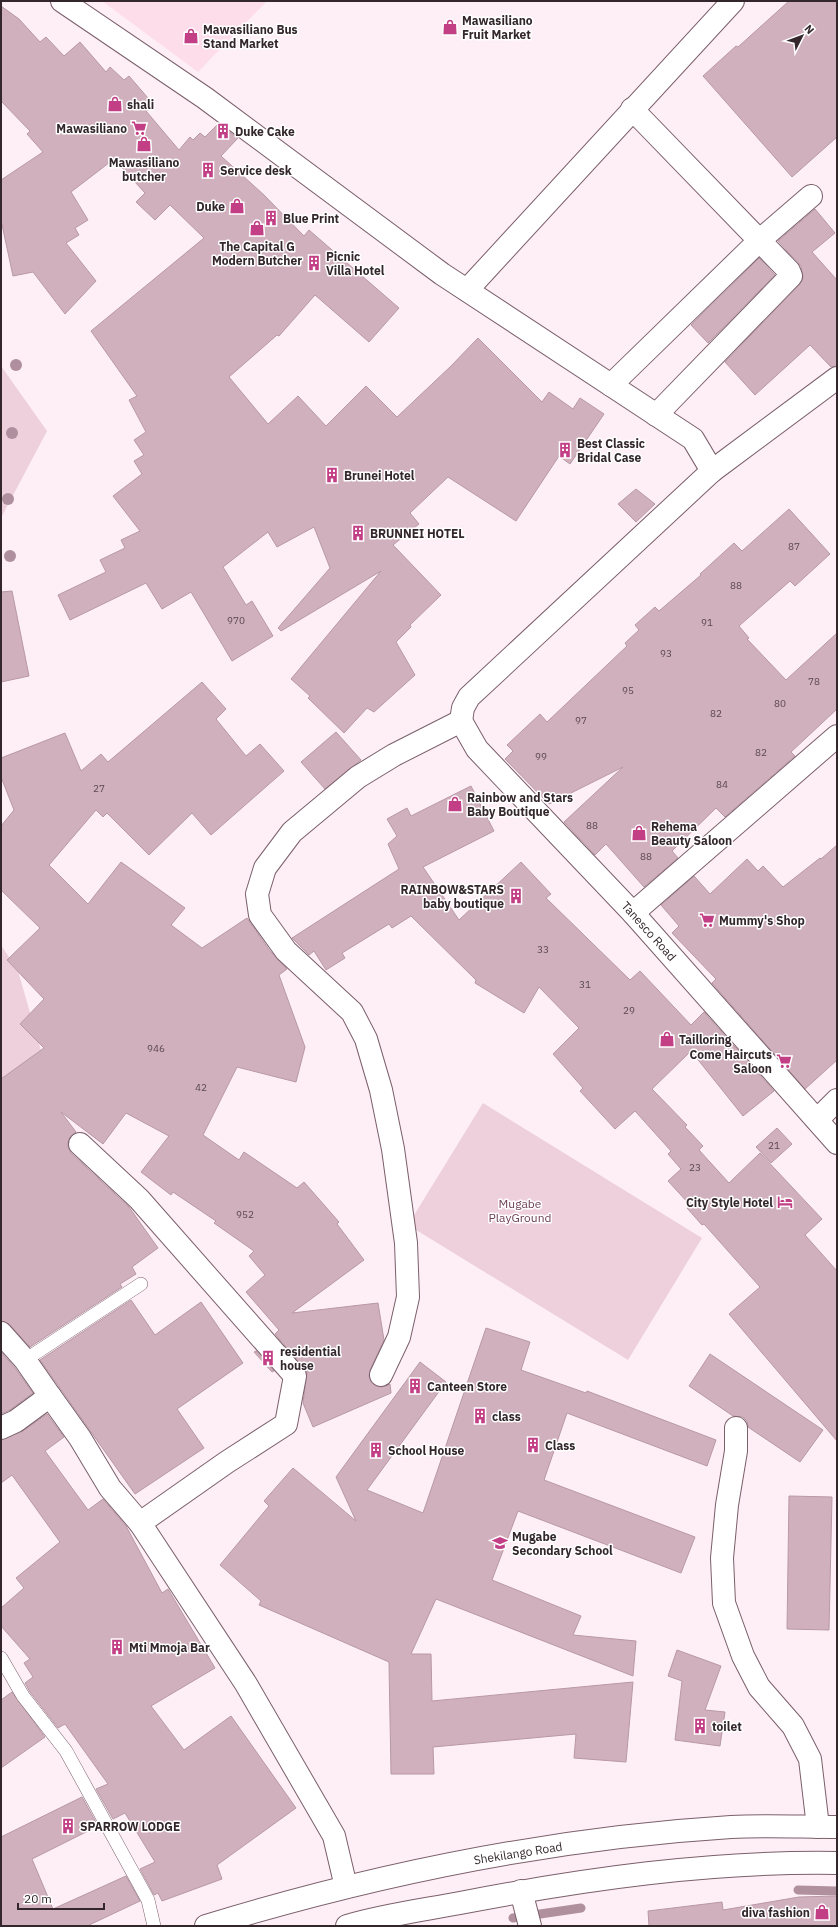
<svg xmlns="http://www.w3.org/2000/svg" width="838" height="1927" viewBox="0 0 838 1927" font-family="'IBM Plex Sans',sans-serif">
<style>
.built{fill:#feddea}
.green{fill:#eed0dc}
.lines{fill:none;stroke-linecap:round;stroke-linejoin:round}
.stream{stroke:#b0909d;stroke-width:9}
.building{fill:#d1b0bd;stroke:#b898a5}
.service-casing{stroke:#7b5f6b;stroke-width:14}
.minor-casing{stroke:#7b5f6b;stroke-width:24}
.secondary-casing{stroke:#7b5f6b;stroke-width:24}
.service{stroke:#fff;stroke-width:13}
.minor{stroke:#fff;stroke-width:22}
.secondary{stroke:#fff;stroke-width:22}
.tree{fill:#af8f9e}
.labels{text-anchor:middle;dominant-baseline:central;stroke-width:3;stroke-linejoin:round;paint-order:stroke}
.number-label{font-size:10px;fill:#5a4950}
.poi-label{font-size:12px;font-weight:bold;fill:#33272c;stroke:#fff;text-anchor:start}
.street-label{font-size:12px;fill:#33272c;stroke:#fff}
.park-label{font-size:12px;fill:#6f4056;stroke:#fff}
</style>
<rect width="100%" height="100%" fill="#fdeff5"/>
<polygon class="built" points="102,1 267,1 198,72"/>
<g class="green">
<polygon points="1,366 47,431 1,518"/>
<polygon points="1,945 18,971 83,1196 1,1252"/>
<polygon points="483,1103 702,1238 628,1360 408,1225"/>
</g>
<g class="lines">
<g class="stream">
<polyline points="798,1890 837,1891"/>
<polyline points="513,1918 581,1908"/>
</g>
</g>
<g class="building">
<polygon points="789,1 837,1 837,137 792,177 703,76 736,46 738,47"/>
<polygon points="1,6 19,19 40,42 46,37 64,56 80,42 106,72 110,67 124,80 129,76 154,105 146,111 179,150 190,137 193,140 200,133 205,137 218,124 238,138 221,156 264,195 304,236 309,230 399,308 369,342 315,295 279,336 277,335 229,377 268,424 298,396 326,426 366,386 397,417 451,366 478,338 542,402 549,392 573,409 580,398 604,414 570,464 559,456 516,521 448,477 410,513 419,524 393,545 441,595 410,625 411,627 396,642 415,675 374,712 367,708 344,733 308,698 310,696 291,679 381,571 281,631 278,628 330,568 314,527 277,547 268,532 223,567 246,605 252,601 273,636 232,661 191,592 162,609 146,583 70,620 58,595 106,572 100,560 125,548 121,540 140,531 113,496 142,474 134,461 144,455 134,440 146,432 129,400 137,396 91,331 204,238 170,205 155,220 136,202 145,193 114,159 71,192 88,220 75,228 79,235 66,243 96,281 65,314 33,272 13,276 1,220 1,180 43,152 27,134 30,131 1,101"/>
<polygon points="815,209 835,233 812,252 837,280 837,366 831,367 810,345 755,395 725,362 800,284 803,278 801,266 778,241"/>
<polygon points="759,258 775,275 708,343 691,325"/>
<polygon points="636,489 655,504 636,522 618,504"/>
<polygon points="789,509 830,554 795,586 790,581 739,626 749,638 747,639 786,680 837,633 837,709 791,752 795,756 725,817 716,808 672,851 678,858 644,887 606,844 595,855 564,822 623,767 549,804 505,759 513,751 507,745 540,714 547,722 627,646 625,643 639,630 635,625 655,607 659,611 701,575 700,574 734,543 742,551"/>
<polygon points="12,591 29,676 1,682 1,592"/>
<polygon points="202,682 226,709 216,719 246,756 260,744 284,771 211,835 192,813 149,855 107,813 103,817 96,810 49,865 88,904 121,862 185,908 171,925 202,948 247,918 270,951 287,969 279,975 305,1047 296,1082 237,1067 203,1135 239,1160 244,1152 297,1188 304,1182 339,1222 337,1224 364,1260 292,1313 378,1303 384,1340 370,1370 369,1376 371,1382 376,1386 382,1387 390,1384 391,1393 313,1427 303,1403 307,1372 275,1334 279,1330 246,1292 265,1275 249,1256 254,1251 214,1223 216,1221 173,1192 171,1195 141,1172 169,1136 126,1113 103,1144 61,1112 76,1132 71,1136 68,1142 68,1147 71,1153 129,1207 158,1248 132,1267 136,1274 120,1284 122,1287 30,1347 10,1325 1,1321 1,1079 44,1048 20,1024 44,999 7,960 40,928 1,890 1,826 14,810 1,777 1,758 65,733 81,771 101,754 108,762"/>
<polygon points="336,732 361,760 325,789 301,762"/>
<polygon points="471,786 494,831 423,867 459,920 521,862 551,894 546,898 630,980 640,971 691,1025 704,1012 774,1091 743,1116 691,1051 652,1089 687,1125 685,1127 703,1146 699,1150 729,1183 760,1153 822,1219 805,1235 837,1271 837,1441 729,1314 760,1287 704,1224 702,1225 687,1208 690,1205 668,1181 681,1169 668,1154 671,1151 635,1111 615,1129 580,1091 583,1088 553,1054 579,1028 539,987 524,1013 475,983 476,980 411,916 392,928 389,924 342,953 345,958 326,970 314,951 309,955 292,938 399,869 388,844 397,836 387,819 407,808 411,816"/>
<polygon points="837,845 837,1060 805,1089 712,983 716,979 672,933 679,926 661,905 694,876 710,894 747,859 758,871 763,866 783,887 820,858 821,859"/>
<polygon points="777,1128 792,1144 771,1163 756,1147"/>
<polygon points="131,1300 155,1335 201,1302 243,1363 177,1409 204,1448 135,1494 40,1360"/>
<polygon points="486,1328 530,1342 521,1370 586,1393 587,1391 716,1440 707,1466 567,1413 544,1480 695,1537 681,1573 518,1511 492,1580 581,1616 573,1635 636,1641 633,1676 436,1599 411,1654 431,1654 432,1701 633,1682 626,1762 574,1758 576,1734 433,1747 434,1774 391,1774 389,1662 259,1605 261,1601 220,1565 269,1506 264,1501 293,1468 356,1521 336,1477 420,1362 446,1382 367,1490 423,1513"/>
<polygon points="256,1351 274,1371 272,1372 254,1352"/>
<polygon points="1,1352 15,1368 33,1393 10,1410 1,1414"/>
<polygon points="710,1354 823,1430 800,1462 748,1427 747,1421 743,1417 733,1416 689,1386"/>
<polygon points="47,1414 64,1437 45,1451 88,1510 103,1499 126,1526 162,1593 168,1589 215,1668 151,1706 184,1750 231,1716 296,1808 217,1865 222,1879 162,1901 158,1893 154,1895 140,1869 155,1862 125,1813 113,1819 96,1789 108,1784 65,1724 58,1728 30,1692 25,1683 33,1677 24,1663 30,1659 1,1626 1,1608 24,1588 16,1578 60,1542 12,1475 1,1483 1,1440 21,1432"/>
<polygon points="789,1496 832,1497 829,1630 787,1629"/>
<polygon points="677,1650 721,1666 705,1710 725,1712 720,1746 675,1740 682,1681 668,1676"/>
<polygon points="12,1692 45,1737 1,1768 1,1700"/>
<polygon points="82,1797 98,1826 32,1859 53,1909 126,1876 140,1901 87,1926 1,1926 1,1837"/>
<polygon points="837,1896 837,1926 649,1926 648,1911 722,1902 723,1910 799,1897"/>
</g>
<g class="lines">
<g class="service-casing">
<g id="service">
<polyline points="25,1360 141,1284"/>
<polyline points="1,1658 23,1696 66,1751 148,1900 154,1926"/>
</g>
</g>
<g class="minor-casing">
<g id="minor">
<polyline points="62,1 205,98 442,274 693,439 712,471"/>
<polyline points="632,109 789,271 791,276 656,415"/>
<polyline points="467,290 733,1"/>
<polyline points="611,385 760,240 811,196"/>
<polyline points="461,721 477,749 633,913 837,1143"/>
<polyline points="461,721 463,708 469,697 712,471 837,378"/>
<polyline points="633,913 837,736"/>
<polyline points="817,1120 837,1100"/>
<polyline points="80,1144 139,1199 295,1376 286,1424 227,1462 140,1523"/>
<polyline points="1,1333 25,1360 50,1396 16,1421 1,1428"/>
<polyline points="381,1375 399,1337 408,1297 406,1243 393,1149 381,1090 366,1039 352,1012 286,951 260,915 257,894 265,868 292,832 358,777 394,755 461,721"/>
<polyline points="50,1396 80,1438 110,1488 140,1523 246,1684 334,1836 346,1887"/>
<polyline points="736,1428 736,1451 727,1505 722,1558 724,1603 743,1656 759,1687 793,1726 810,1759 818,1827"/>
<polyline points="521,1891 530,1926"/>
</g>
</g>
<g class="secondary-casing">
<g id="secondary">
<path d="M206 1926C376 1874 553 1838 731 1827 766 1825 802 1827 837 1827"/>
<path d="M347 1926C384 1915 423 1910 460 1903 584 1879 711 1861 837 1863"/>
</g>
</g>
<use href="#service" class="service"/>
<use href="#minor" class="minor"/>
<use href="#secondary" class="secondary"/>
</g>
<g class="tree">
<circle cx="16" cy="365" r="6"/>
<circle cx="12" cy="433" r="6"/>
<circle cx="8" cy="499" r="6"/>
<circle cx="10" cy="556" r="6"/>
</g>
<defs>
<g id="shop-bare" transform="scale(1.2)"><path d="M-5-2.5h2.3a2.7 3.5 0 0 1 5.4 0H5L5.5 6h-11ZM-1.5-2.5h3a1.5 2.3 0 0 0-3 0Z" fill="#c23f86" stroke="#fff" stroke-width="2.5" paint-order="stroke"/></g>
<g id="supermarket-bare" transform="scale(1.2)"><path d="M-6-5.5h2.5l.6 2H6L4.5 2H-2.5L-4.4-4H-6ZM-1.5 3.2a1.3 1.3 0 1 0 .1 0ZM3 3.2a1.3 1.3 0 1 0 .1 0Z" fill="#c23f86" stroke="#fff" stroke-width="2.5" paint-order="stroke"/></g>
<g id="building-bare" transform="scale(1.2)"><path d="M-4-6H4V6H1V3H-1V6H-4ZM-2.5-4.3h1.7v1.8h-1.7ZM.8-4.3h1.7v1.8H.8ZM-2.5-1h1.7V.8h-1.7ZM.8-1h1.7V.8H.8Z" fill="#c23f86" stroke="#fff" stroke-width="2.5" paint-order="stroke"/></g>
<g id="hotel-bare" transform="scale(1.2)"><path d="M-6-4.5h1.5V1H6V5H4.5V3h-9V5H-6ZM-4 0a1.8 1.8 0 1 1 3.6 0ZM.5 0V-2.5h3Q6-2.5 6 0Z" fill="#c23f86" stroke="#fff" stroke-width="2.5" paint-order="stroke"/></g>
<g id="school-bare" transform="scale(1.2)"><path d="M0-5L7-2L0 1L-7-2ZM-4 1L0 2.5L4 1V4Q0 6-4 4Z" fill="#c23f86" stroke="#fff" stroke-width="2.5" paint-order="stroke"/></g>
</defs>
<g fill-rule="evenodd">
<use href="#shop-bare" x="450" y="27"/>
<use href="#shop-bare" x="191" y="36"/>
<use href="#shop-bare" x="115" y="104"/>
<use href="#supermarket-bare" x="139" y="128"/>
<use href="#building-bare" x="223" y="131"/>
<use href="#shop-bare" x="144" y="144"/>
<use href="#building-bare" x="208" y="170"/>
<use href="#shop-bare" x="237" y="206"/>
<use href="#building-bare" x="271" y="218"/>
<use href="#shop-bare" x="257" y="228"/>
<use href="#building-bare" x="314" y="263"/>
<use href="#building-bare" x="565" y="450"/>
<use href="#building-bare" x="332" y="475"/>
<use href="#building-bare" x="358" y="533"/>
<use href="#shop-bare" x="455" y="804"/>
<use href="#shop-bare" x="639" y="833"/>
<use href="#building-bare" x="516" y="896"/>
<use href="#supermarket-bare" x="707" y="920"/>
<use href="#shop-bare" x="667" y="1039"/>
<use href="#supermarket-bare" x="784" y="1061"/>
<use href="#hotel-bare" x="785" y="1202"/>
<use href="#building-bare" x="268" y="1358"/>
<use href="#building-bare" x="415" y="1386"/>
<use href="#building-bare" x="480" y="1416"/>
<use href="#building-bare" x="533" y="1445"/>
<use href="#building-bare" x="376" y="1450"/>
<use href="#school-bare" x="500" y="1543"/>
<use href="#building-bare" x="117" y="1647"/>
<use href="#building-bare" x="700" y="1726"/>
<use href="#building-bare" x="68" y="1826"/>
<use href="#shop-bare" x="822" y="1912"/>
</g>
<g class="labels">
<g class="number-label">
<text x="794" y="546">87</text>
<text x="736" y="585">88</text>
<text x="236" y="620">970</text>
<text x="707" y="622">91</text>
<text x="666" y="653">93</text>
<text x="814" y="681">78</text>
<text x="628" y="690">95</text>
<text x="780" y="703">80</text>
<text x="716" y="713">82</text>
<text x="581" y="720">97</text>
<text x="761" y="752">82</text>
<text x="541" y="756">99</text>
<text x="722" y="784">84</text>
<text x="99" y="788">27</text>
<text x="592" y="825">88</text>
<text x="646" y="856">88</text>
<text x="543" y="949">33</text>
<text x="585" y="984">31</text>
<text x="629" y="1010">29</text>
<text x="156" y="1048">946</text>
<text x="201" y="1087">42</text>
<text x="774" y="1145">21</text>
<text x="695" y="1167">23</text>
<text x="245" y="1214">952</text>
</g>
<g class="poi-label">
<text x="462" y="20">Mawasiliano<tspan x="462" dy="14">Fruit Market</tspan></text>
<text x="203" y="29">Mawasiliano Bus<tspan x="203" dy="14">Stand Market</tspan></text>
<text x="127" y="104">shali</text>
<text x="127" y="128" text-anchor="end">Mawasiliano</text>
<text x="235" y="131">Duke Cake</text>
<text x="144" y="162" text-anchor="middle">Mawasiliano<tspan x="144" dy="14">butcher</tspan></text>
<text x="220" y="170">Service desk</text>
<text x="225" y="206" text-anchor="end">Duke</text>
<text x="283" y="218">Blue Print</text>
<text x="257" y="246" text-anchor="middle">The Capital G<tspan x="257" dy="14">Modern Butcher</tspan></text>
<text x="326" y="256">Picnic<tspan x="326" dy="14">Villa Hotel</tspan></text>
<text x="577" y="443">Best Classic<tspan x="577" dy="14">Bridal Case</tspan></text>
<text x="344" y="475">Brunei Hotel</text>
<text x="370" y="533">BRUNNEI HOTEL</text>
<text x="467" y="797">Rainbow and Stars<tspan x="467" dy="14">Baby Boutique</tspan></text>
<text x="651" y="826">Rehema<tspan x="651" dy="14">Beauty Saloon</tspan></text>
<text x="504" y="889" text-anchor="end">RAINBOW&amp;STARS<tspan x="504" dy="14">baby boutique</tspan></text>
<text x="719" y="920">Mummy's Shop</text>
<text x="679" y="1039">Tailloring</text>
<text x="772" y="1054" text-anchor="end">Come Haircuts<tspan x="772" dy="14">Saloon</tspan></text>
<text x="773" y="1202" text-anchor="end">City Style Hotel</text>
<text x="280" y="1351">residential<tspan x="280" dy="14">house</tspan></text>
<text x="427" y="1386">Canteen Store</text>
<text x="492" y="1416">class</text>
<text x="545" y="1445">Class</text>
<text x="388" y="1450">School House</text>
<text x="512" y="1536">Mugabe<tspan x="512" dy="14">Secondary School</tspan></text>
<text x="129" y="1647">Mti Mmoja Bar</text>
<text x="712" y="1726">toilet</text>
<text x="80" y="1826">SPARROW LODGE</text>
<text x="810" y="1912" text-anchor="end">diva fashion</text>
</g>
<g class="street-label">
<text transform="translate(649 931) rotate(48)">Tanesco Road</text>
<text transform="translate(518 1853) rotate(-9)">Shekilango Road</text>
</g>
<g class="park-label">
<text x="520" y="1203">Mugabe<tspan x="520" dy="14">PlayGround</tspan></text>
</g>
</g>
<rect width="838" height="1927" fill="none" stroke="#33272c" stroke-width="4"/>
<g transform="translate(802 36) rotate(48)" stroke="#ffffff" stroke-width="3" paint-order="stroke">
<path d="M0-3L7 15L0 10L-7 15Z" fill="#33272c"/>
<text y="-6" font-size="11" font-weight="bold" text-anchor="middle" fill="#33272c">N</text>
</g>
<path d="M18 1903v6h86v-6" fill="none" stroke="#33272c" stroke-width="2"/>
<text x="24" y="1903" font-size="12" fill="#33272c" stroke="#ffffff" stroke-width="3" paint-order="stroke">20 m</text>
</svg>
